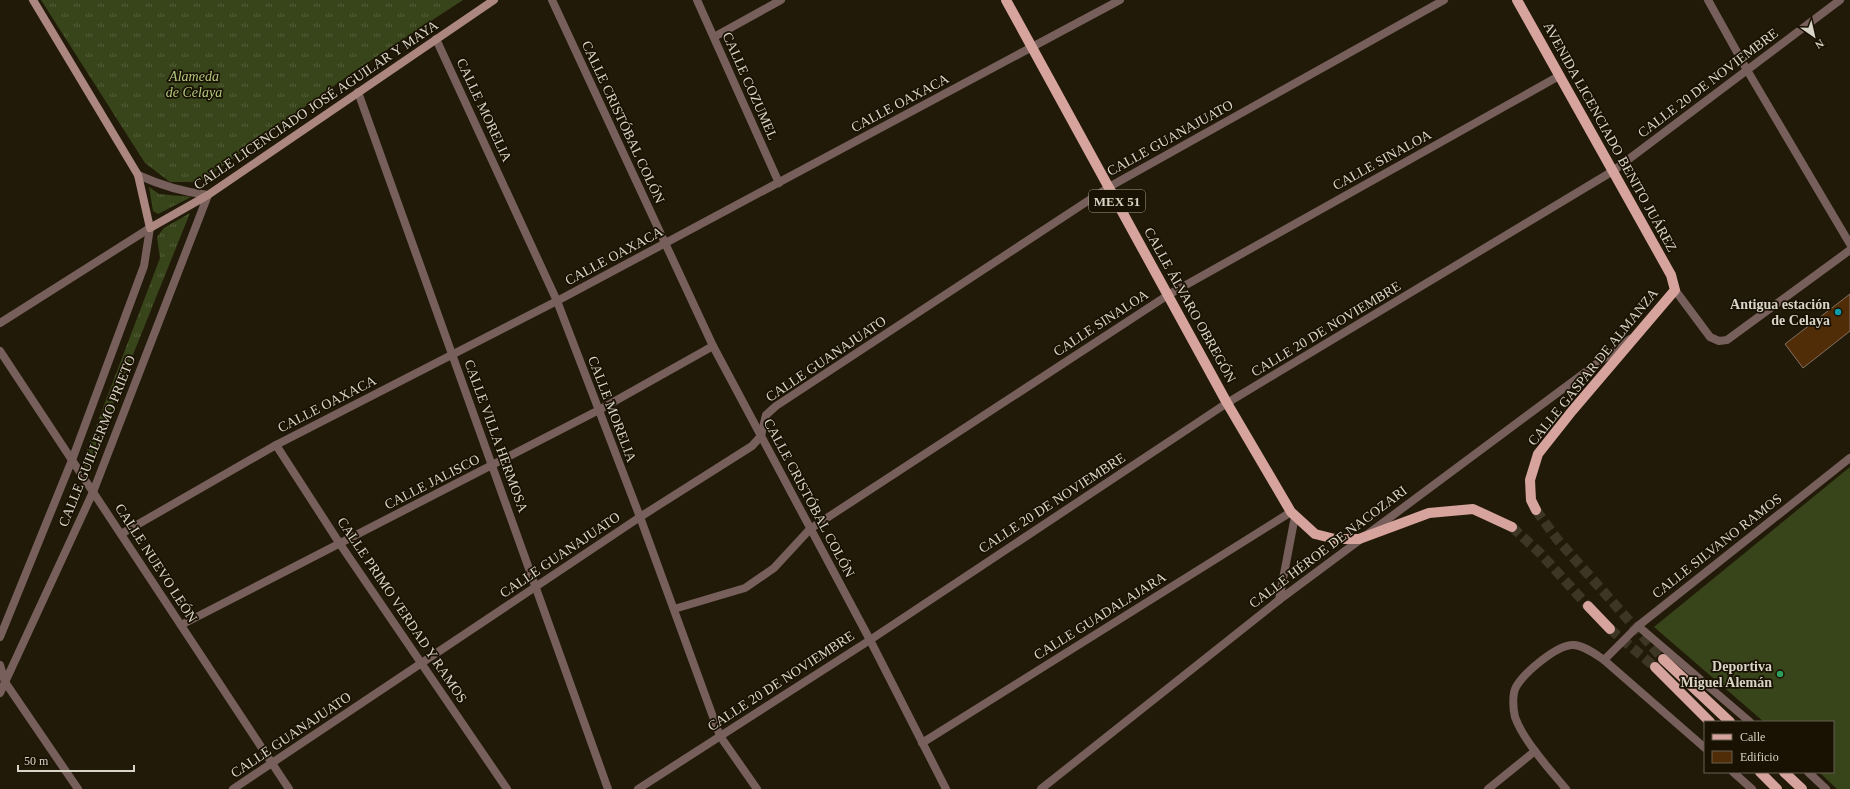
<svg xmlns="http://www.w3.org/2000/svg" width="1850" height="789" viewBox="0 0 1850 789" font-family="'Times New Roman',serif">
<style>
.grass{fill:url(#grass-tufts)}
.garden{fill:#38451a}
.building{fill:#502d07;stroke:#837060}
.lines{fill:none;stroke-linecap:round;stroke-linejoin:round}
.primary-tunnel{stroke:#3d3625;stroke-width:10;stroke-dasharray:10 5;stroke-linecap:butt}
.minor{stroke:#775f5b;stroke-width:8}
.tertiary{stroke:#775f5b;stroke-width:8}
.secondary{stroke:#ac8680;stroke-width:8}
.primary{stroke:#d6a49c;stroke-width:10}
.culture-dot{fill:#0f9aa8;stroke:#191102;stroke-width:1.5}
.leisure-dot{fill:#2e9e5b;stroke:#191102;stroke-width:1.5}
.labels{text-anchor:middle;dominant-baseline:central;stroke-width:3.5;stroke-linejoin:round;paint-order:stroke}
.shield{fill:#191102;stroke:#9f9a8d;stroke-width:1}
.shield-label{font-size:13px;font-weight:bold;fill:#d9d4c8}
.park-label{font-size:14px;font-style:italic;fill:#b1c980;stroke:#191102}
.street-label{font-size:14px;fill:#d9d4c8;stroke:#191102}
.poi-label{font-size:14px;font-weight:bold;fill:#d9d4c8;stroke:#191102;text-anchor:end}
</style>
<defs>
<pattern id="grass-tufts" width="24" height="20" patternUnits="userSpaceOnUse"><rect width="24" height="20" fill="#38451a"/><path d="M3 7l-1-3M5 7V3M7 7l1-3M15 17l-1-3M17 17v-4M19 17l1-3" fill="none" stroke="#545f3a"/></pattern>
</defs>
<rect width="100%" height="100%" fill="#221a08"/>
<g class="grass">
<polygon points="41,0 463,0 356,70 200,182 170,182 145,163"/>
<polygon points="149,187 159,194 191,197 158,214 153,211"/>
<polygon points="190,213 87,469 82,463 160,258 157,237 164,228"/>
</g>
<polygon class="garden" points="1850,467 1850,789 1837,789 1819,772 1833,772 1833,722 1764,722 1654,627"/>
<polygon class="building" points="1850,294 1850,331 1803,368 1785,344"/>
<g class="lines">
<g class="primary-tunnel">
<polyline points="1536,510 1557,539 1663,659"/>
<polyline points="1512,527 1540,553 1588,606"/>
<polyline points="1610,629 1655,667"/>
</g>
<g class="minor">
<polyline points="552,0 713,346 870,640 946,789"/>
<polyline points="697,0 779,183"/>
<polyline points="1708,0 1747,70 1850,244"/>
<polyline points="714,37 781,0"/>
<polyline points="436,39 557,301 640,517 720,736 757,789"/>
<polyline points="358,92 608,789"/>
<polyline points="1675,290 1710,337 1719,341 1727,340 1850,250"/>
<polyline points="0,323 150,228"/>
<polyline points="0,351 289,789"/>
<polyline points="276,445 340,544 507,789"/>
<polyline points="121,534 276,445 557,301 1120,0"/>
<polyline points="1279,600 1295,516"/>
<polyline points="674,609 745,588 774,568 810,529 1168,295 1559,76"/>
<polyline points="181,625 599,410 713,346"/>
<polyline points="1638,626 1750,722"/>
<polyline points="1604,660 1638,626 1850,458"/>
<polyline points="0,665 5,682 78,789"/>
<polyline points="922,743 1291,512"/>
<polyline points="1733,772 1752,789"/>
<polyline points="1808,772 1826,789"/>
<polyline points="1041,789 1279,600 1630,339"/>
<polyline points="1488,789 1535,751"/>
<path d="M1566 789C1550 770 1523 740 1515 717 1513 709 1512 694 1516 687 1524 673 1557 644 1574 645 1585 646 1595 654 1604 660L1705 748"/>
</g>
<g class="tertiary">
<polyline points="0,637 72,460 144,266 150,228"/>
<path d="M0 693 93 492 208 195C183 192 160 185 138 175"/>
<polyline points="233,789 640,517 752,446 761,436 766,415 776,406 1109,187 1444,0"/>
<polyline points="638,789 870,640 1227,403 1613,171 1840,0"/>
</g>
<polyline class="secondary" points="33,0 138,175 150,228 208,195 494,0"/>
<g class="primary">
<polyline points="1006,0 1227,403 1291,512 1315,534 1335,539 1359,539 1429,513 1473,509 1512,527"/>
<polyline points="1517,0 1671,275 1675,290 1572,411 1538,454 1530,480 1531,500 1536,510"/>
<polyline points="1588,606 1610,629"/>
<polyline points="1663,659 1730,722"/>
<polyline points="1655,667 1710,722"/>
<polyline points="1760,772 1777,789"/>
<polyline points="1784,772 1802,789"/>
</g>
</g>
<circle class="culture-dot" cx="1838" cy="312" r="4"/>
<circle class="leisure-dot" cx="1780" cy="674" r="4"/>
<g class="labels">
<rect class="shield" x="1089" y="190" width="56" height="22" rx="3"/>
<g class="shield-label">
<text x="1117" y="201">MEX 51</text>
</g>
<g class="park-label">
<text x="194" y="76">Alameda<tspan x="194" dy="16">de Celaya</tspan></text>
</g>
<g class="street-label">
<text transform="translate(1708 83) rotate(-37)">CALLE 20 DE NOVIEMBRE</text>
<text transform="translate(750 86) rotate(66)">CALLE COZUMEL</text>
<text transform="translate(900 103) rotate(-28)">CALLE OAXACA</text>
<text transform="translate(316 105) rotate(-34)">CALLE LICENCIADO JOSÉ AGUILAR Y MAYA</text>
<text transform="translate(484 110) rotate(65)">CALLE MORELIA</text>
<text transform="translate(623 122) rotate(65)">CALLE CRISTÓBAL COLÓN</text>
<text transform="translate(1610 137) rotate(61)">AVENIDA LICENCIADO BENITO JUÁREZ</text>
<text transform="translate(1170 138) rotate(-29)">CALLE GUANAJUATO</text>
<text transform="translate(1382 160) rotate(-29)">CALLE SINALOA</text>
<text transform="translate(614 256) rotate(-28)">CALLE OAXACA</text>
<text transform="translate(1190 305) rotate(61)">CALLE ÁLVARO OBREGÓN</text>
<text transform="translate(1101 323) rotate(-33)">CALLE SINALOA</text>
<text transform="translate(1326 329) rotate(-31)">CALLE 20 DE NOVIEMBRE</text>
<text transform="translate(826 359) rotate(-34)">CALLE GUANAJUATO</text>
<text transform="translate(1593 367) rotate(-51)">CALLE GASPAR DE ALMANZA</text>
<text transform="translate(327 404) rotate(-27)">CALLE OAXACA</text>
<text transform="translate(612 409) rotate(69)">CALLE MORELIA</text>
<text transform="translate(496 436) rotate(70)">CALLE VILLA HERMOSA</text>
<text transform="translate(97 441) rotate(-68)">CALLE GUILLERMO PRIETO</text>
<text transform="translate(432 482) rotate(-27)">CALLE JALISCO</text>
<text transform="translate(809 498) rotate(62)">CALLE CRISTÓBAL COLÓN</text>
<text transform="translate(1052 503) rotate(-33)">CALLE 20 DE NOVIEMBRE</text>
<text transform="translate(1717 546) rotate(-38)">CALLE SILVANO RAMOS</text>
<text transform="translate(1328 547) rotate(-37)">CALLE HÉROE DE NACOZARI</text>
<text transform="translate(560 555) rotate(-34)">CALLE GUANAJUATO</text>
<text transform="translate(156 563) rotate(57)">CALLE NUEVO LEÓN</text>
<text transform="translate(402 610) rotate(56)">CALLE PRIMO VERDAD Y RAMOS</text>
<text transform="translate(1100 616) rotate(-32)">CALLE GUADALAJARA</text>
<text transform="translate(781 681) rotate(-33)">CALLE 20 DE NOVIEMBRE</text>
<text transform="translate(291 735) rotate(-34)">CALLE GUANAJUATO</text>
</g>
<g class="poi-label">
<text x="1830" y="304">Antigua estación<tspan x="1830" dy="16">de Celaya</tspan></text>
<text x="1772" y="666">Deportiva<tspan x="1772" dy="16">Miguel Alemán</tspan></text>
</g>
</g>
<rect x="1704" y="721" width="130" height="52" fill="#191102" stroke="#665f51"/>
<rect x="1712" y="734" width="20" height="6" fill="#d6a49c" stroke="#665f51"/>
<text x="1740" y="741" font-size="12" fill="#d9d4c8">Calle</text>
<rect x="1712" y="751" width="20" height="12" fill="#502d07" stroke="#665f51"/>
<text x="1740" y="761" font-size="12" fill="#d9d4c8">Edificio</text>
<g transform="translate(1814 36) rotate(146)" stroke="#191102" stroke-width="3" paint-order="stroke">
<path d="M0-3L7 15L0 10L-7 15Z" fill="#d9d4c8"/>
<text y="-6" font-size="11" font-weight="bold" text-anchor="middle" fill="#d9d4c8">N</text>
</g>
<path d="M18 765v6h116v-6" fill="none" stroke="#d9d4c8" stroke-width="2"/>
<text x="24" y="765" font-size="12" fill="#d9d4c8" stroke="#191102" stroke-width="3" paint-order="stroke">50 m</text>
</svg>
